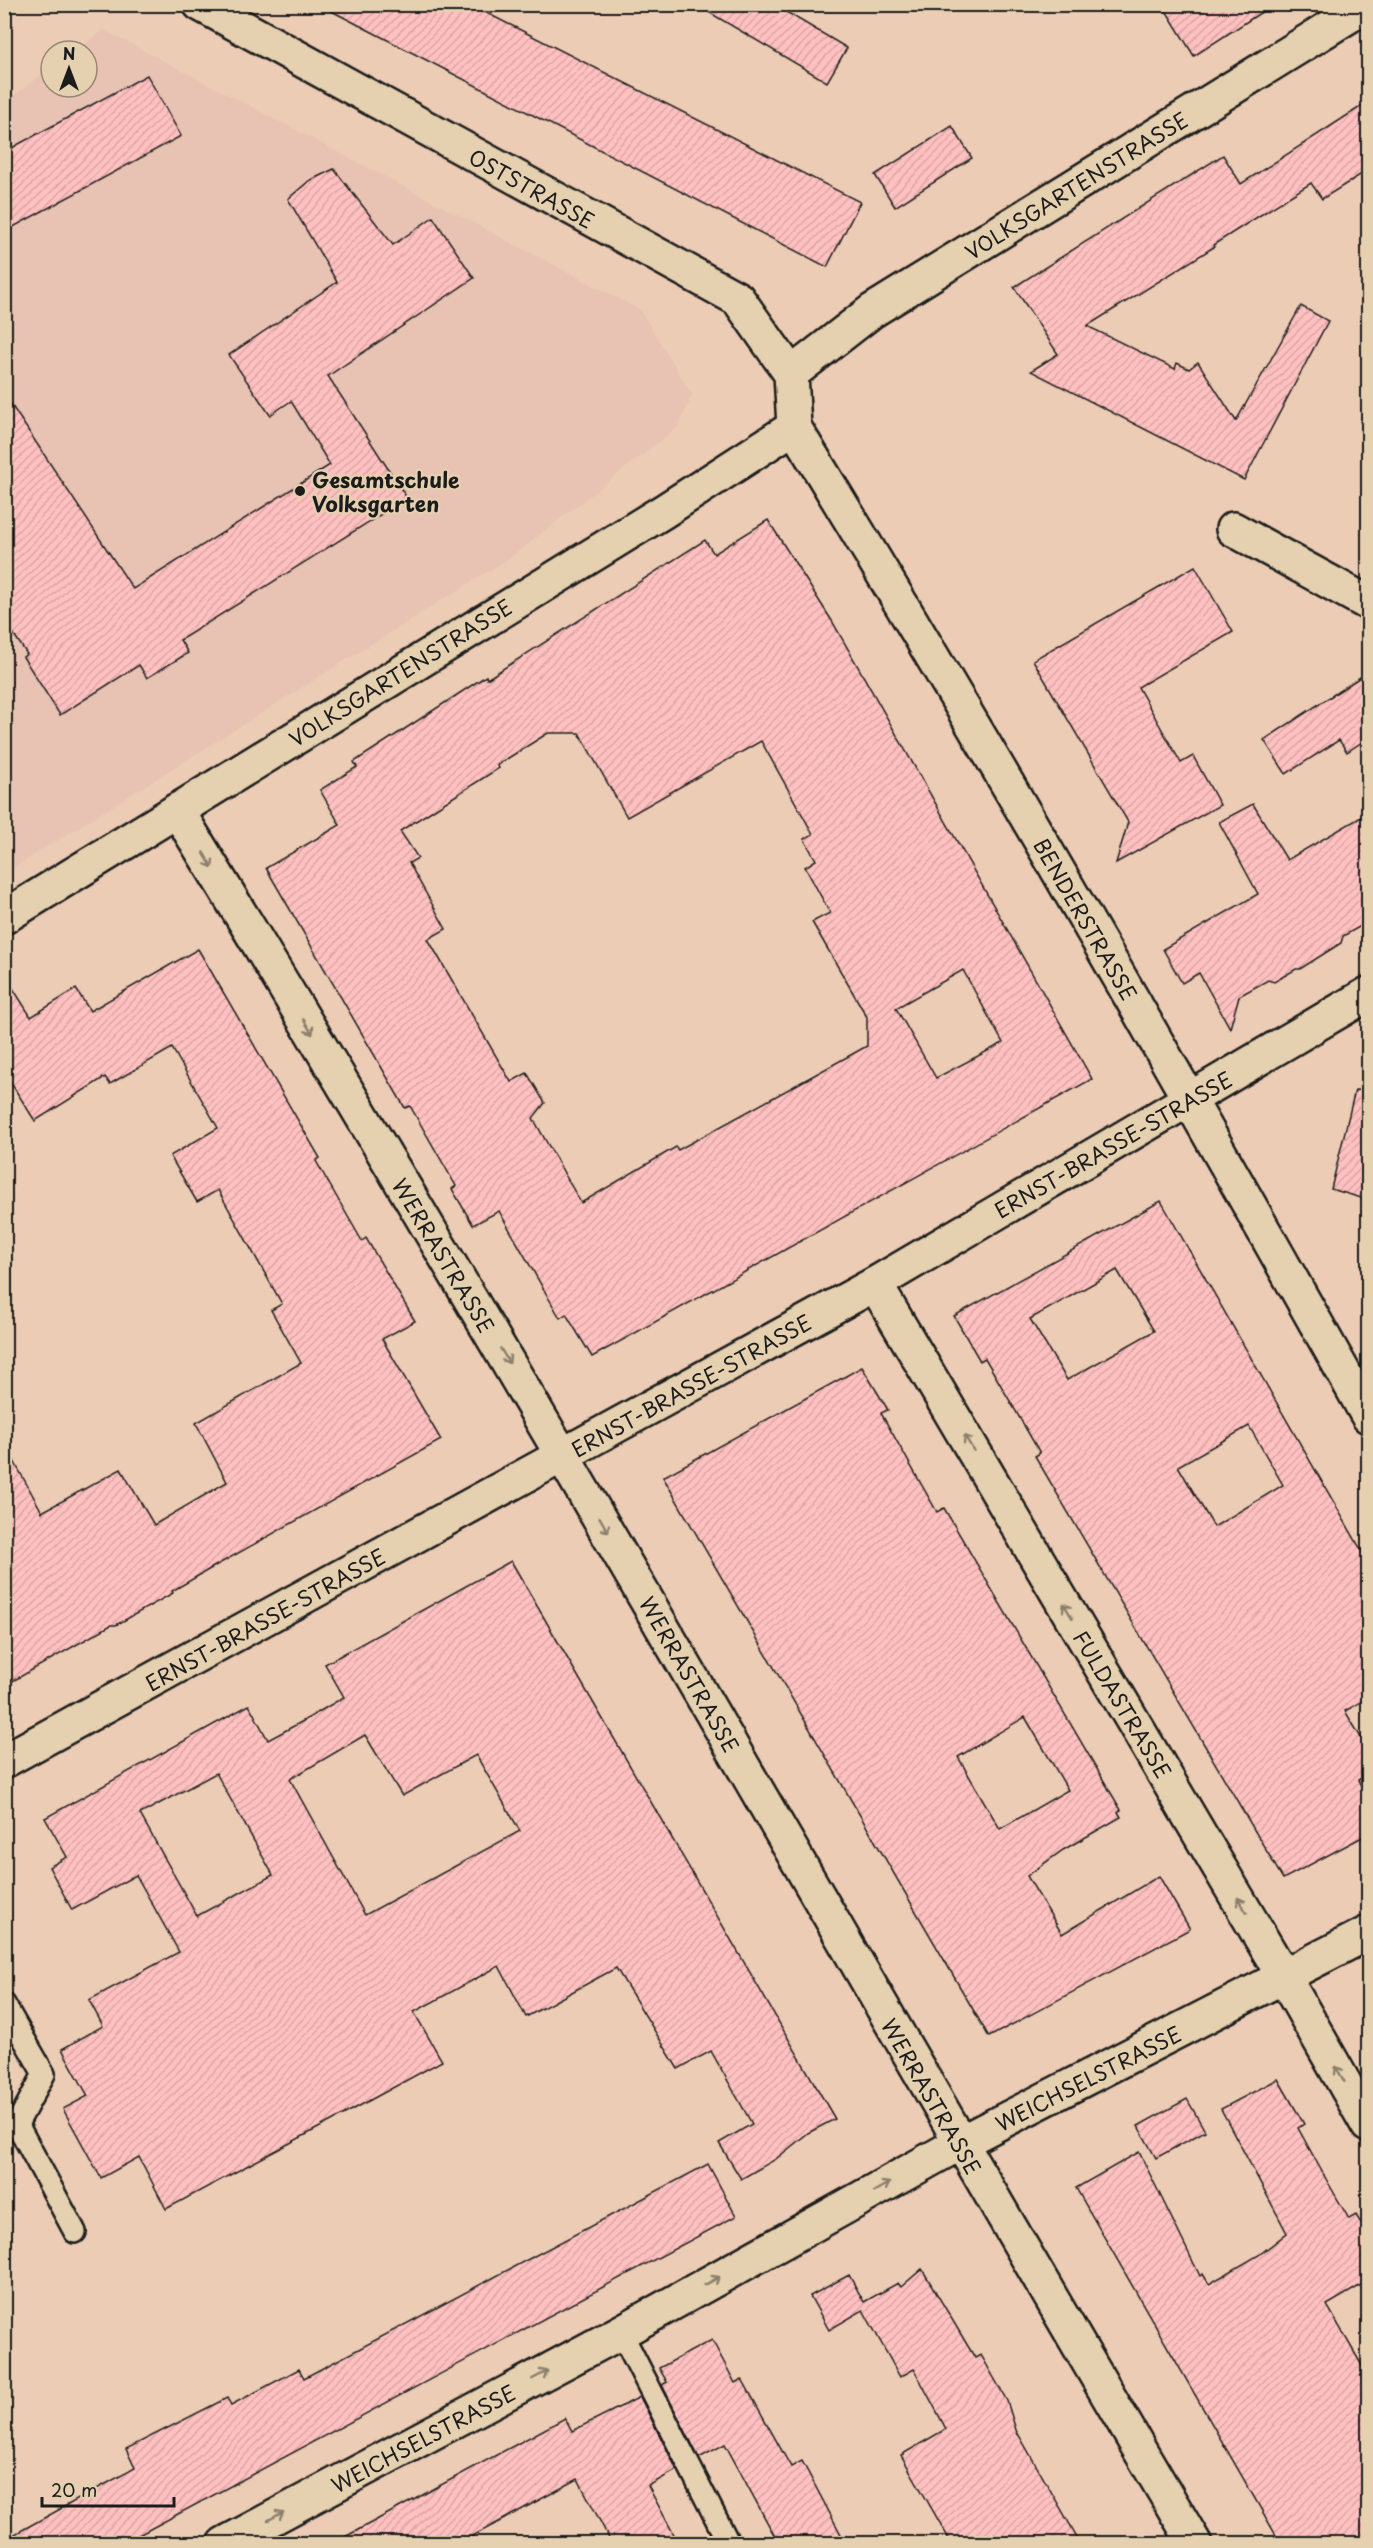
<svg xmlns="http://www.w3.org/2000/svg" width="1373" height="2548" viewBox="0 0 1373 2548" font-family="'Playpen Sans',sans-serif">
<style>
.built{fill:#e8c2b2}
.building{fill:url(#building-hatch);stroke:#1c1c1c;stroke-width:1.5;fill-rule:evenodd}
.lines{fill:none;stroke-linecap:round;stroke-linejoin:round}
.service-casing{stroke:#1c1c1c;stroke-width:26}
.minor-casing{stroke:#1c1c1c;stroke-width:38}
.service{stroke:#e5d0af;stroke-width:21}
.minor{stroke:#e5d0af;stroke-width:33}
.oneway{stroke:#8b7f6d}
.poi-dot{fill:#1c1c1c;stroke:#e5d0af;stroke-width:2}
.labels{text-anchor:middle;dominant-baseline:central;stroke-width:4.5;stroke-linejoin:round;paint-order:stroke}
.street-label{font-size:21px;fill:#1c1c1c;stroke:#e5d0af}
.poi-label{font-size:21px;font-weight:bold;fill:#1c1c1c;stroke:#e5d0af;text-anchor:start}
</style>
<defs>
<pattern id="building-hatch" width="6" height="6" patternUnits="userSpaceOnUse" patternTransform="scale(1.5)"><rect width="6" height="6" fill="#fec1c0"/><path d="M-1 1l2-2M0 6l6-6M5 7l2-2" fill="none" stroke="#d9a5a4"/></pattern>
</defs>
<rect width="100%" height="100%" fill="#ecccb4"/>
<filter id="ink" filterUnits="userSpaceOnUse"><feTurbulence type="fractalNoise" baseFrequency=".0167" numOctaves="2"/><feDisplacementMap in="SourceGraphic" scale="12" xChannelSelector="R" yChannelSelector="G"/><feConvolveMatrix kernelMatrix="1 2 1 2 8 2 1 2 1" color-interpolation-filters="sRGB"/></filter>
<g filter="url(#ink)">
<polygon class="built" points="104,30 640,310 692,395 679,426 511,557 5,873 5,102 51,68 51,87 87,87 87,51 75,51"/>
<g class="building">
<polygon points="318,4 469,4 860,202 827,267"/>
<polygon points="695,4 773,4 847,48 827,82"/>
<polygon points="1162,4 1274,4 1194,56"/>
<polygon points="147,75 181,136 4,232 4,152"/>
<polygon points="1368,102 1368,170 1322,199 1311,183 1213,245 1214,247 1087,326 1175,369 1177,363 1189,369 1198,362 1236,421 1301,306 1328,321 1244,480 1031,371 1058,354 1014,287 1223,155 1241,184"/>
<polygon points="952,126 972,158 895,207 875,175"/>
<polygon points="334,169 393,245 433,217 474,278 328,376 407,498 180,640 188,653 147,678 139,665 60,715 23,657 27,654 4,620 4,394 133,589 330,465 291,401 270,415 229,355 337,282 288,199 309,181"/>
<path d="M768 520 832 621 1092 1079 592 1357 566 1314 560 1318 499 1211 473 1225 452 1189 456 1186 410 1106 405 1108 266 868 340 825 320 790 357 767 354 762 486 676 487 679 705 540 714 554ZM548 733H579L627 817 761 741 813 834 804 839 816 860 805 867 830 913 812 922 867 1017V1046L678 1150 676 1147 581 1203 533 1118 545 1103 527 1073 511 1082 428 939 446 929 409 863 418 858 400 831 499 768 497 765ZM963 970 1003 1043 936 1078 896 1008Z"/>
<polygon points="1195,566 1233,632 1138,687 1181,763 1193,756 1220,805 1116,863 1128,822 1033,660"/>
<polygon points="1368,672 1368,738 1347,752 1339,740 1286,774 1264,740"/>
<polygon points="1253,804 1287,860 1368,813 1368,922 1343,936 1341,943 1300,969 1296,969 1274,982 1268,980 1239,996 1230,1028 1199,973 1182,983 1163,949 1258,894 1219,822"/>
<polygon points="198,949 320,1158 316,1161 362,1241 366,1238 415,1321 382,1339 441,1440 215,1566 172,1591 173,1593 116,1625 111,1625 4,1686 4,1443 42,1512 121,1469 154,1525 227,1482 196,1423 301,1363 271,1310 282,1304 218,1190 197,1202 170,1156 218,1128 172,1048 110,1084 105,1077 35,1121 4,1072 4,974 31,1017 76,989 90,1011"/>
<polygon points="1355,1090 1368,1091 1368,1200 1331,1189"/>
<path d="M1161 1201 1368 1562V1698L1345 1711 1368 1749V1774L1358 1780 1368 1799V1834L1283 1879 1035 1456 1040 1453 985 1358 980 1361 954 1316ZM1117 1270 1154 1331 1067 1380 1030 1319ZM1249 1426 1283 1485 1214 1527 1178 1466Z"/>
<path d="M862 1367 888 1410 881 1413 937 1512 944 1508 1121 1810 1118 1812 1121 1817 1063 1850 1027 1876 1062 1934 1159 1876 1190 1929 989 2037 663 1477ZM1025 1717 1068 1790 1000 1829 958 1757Z"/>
<path d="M511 1561 835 2119 808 2133 776 2159 741 2179 719 2143 752 2124 711 2051 678 2069 616 1968 526 2017 499 1966 414 2012 442 2061 341 2116 166 2209 139 2157 101 2178 63 2109 88 2096 62 2049 103 2026 89 2000 179 1952 136 1875 72 1910 49 1867 67 1857 45 1818 249 1705 268 1740 305 1720 344 1697 325 1664ZM365 1735 402 1796 476 1755 520 1831 365 1915 290 1779ZM216 1773 273 1875 197 1916 140 1814Z"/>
<polygon points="1278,2079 1304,2124 1298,2128 1326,2179 1349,2219 1356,2215 1368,2235 1368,2281 1327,2305 1368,2376 1368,2544 1281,2544 1076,2188 1139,2152 1200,2276 1203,2274 1209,2284 1259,2255 1287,2233 1221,2109"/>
<polygon points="1187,2099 1205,2131 1156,2158 1138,2126"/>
<polygon points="708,2164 736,2216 122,2544 4,2544 4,2540 135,2468 126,2449 227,2398 231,2405 299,2369 304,2378"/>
<polygon points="922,2269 975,2358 981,2355 1007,2401 1016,2430 1081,2544 952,2544 901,2455 946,2429 914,2369 900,2377 863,2310 829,2330 810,2296 849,2275 864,2302 898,2283 901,2287"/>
<polygon points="712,2340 735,2383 742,2379 791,2467 802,2461 846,2544 779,2544 725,2444 699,2458 662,2385 667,2382 659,2368"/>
<polygon points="640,2397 677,2470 648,2486 679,2544 612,2544 578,2479 458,2544 332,2544 565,2418 572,2431"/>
</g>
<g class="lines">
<g class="service-casing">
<g id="service">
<polyline points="4,2004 44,2074 17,2124 75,2232"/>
<polyline points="621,2332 729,2544"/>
</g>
</g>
<g class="minor-casing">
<g id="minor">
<path d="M200 4 738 299 791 374 794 427C993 752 1182 1084 1368 1416"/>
<polyline points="791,374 872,311 1368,4"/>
<polyline points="1233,529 1368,603"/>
<path d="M177 810C527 1381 855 1966 1195 2544"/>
<polyline points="4,917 664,511 794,427"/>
<polyline points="875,1284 1284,1977 1368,2125"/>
<polyline points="4,1761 875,1284 1368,994"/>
<polyline points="224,2544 621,2332 960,2143 1368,1933"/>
</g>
</g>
<use href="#service" class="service"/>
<use href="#minor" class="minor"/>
</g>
<defs><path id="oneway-shaft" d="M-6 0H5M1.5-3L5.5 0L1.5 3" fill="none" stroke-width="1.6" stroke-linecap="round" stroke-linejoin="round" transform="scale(1.5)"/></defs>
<g class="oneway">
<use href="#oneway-shaft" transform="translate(208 860) rotate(59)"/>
<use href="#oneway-shaft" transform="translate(308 1027) rotate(59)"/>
<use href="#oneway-shaft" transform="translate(505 1356) rotate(59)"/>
<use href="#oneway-shaft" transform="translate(969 1443) rotate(-121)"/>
<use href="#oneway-shaft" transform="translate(604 1525) rotate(60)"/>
<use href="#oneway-shaft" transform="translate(1068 1611) rotate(-121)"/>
<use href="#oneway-shaft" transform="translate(1242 1905) rotate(-121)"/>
<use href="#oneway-shaft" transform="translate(1340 2074) rotate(-120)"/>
<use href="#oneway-shaft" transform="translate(882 2187) rotate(-29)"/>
<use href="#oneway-shaft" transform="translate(712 2281) rotate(-29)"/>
<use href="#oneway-shaft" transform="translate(540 2375) rotate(-28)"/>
<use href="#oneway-shaft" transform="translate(276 2516) rotate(-28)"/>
</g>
</g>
<circle class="poi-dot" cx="300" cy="491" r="6"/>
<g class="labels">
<g class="street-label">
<text transform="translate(1076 185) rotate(-32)">VOLKSGARTENSTRASSE</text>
<text transform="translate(532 188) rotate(29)">OSTSTRASSE</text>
<text transform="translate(400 672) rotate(-32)">VOLKSGARTENSTRASSE</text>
<text transform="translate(1086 919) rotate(60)">BENDERSTRASSE</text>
<text transform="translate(1113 1144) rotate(-30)">ERNST-BRASSE-STRASSE</text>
<text transform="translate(444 1255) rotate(59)">WERRASTRASSE</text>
<text transform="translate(691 1385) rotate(-29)">ERNST-BRASSE-STRASSE</text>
<text transform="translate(265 1619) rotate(-29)">ERNST-BRASSE-STRASSE</text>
<text transform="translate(690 1674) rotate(60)">WERRASTRASSE</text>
<text transform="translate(1123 1704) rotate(59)">FULDASTRASSE</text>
<text transform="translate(1088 2078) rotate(-27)">WEICHSELSTRASSE</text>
<text transform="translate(932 2096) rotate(60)">WERRASTRASSE</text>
<text transform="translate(423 2438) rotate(-28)">WEICHSELSTRASSE</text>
</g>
<g class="poi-label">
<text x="312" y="479">Gesamtschule<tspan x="312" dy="24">Volksgarten</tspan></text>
</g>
</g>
<rect width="1373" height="2548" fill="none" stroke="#e5d0af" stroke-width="24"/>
<rect x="12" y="12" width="1349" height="2524" fill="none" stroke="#1c1c1c" stroke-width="2" filter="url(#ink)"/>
<g transform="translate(69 69)"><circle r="28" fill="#e5d0af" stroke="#958874" stroke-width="1.5"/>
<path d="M0-4.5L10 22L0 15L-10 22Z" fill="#1c1c1c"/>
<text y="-9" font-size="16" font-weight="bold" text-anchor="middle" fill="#1c1c1c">N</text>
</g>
<path d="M42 2497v9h132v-9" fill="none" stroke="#1c1c1c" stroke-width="3"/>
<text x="51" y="2497" font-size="18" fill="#1c1c1c" stroke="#e5d0af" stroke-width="4.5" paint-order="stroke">20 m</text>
</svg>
